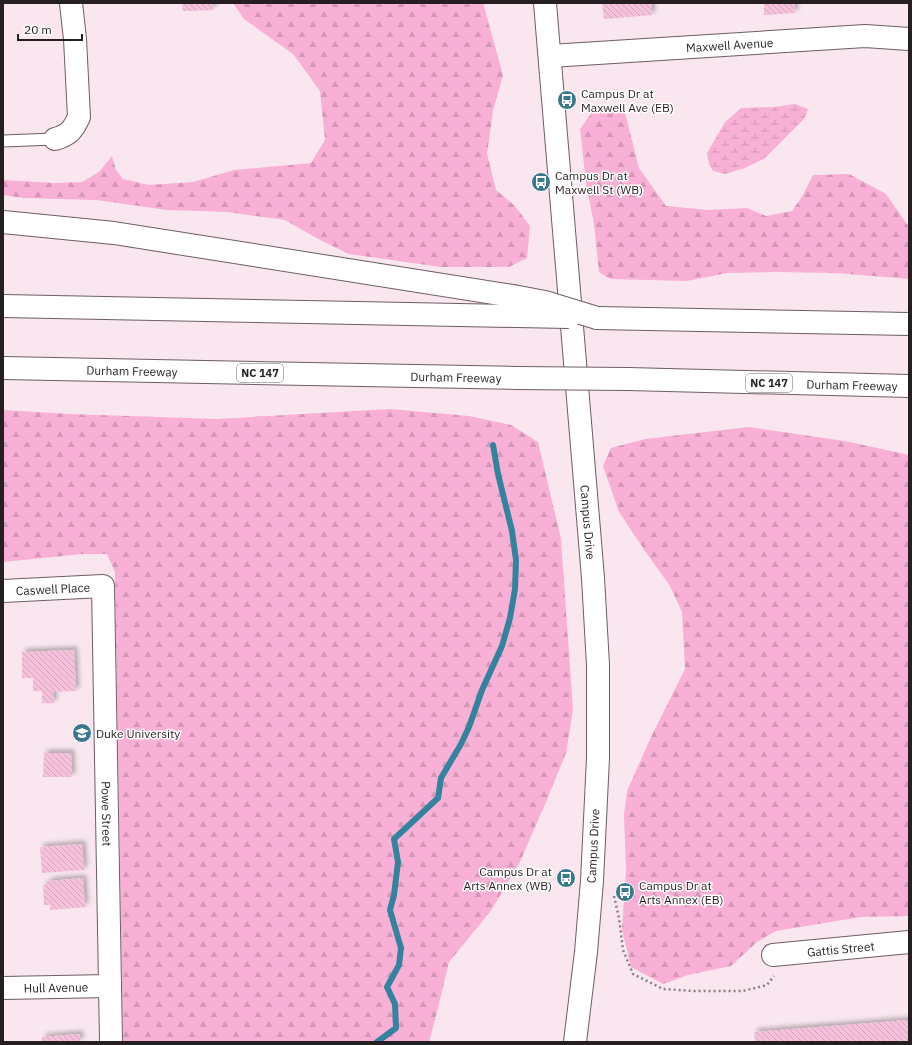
<svg xmlns="http://www.w3.org/2000/svg" width="912" height="1045" viewBox="0 0 912 1045" font-family="'IBM Plex Sans',sans-serif">
<style>
.forest{fill:url(#forest-firs)}
.wetland{fill:url(#wetland-marsh)}
.lines{fill:none;stroke-linecap:round;stroke-linejoin:round}
.stream{stroke:#33839f;stroke-width:6}
.building{fill:url(#building-back-hatch);filter:url(#shadow)}
.service-casing{stroke:#6d5d65;stroke-width:13}
.minor-casing{stroke:#6d5d65;stroke-width:24}
.motorway-casing{stroke:#6d5d65;stroke-width:24}
.path{stroke:#8a7e84;stroke-width:2.5;stroke-dasharray:2 3;stroke-linecap:butt}
.service{stroke:#fff;stroke-width:11}
.minor{stroke:#fff;stroke-width:22}
.motorway{stroke:#fff;stroke-width:22}
.motorway-bridge-casing{stroke:#6d5d65;stroke-width:24;stroke-linecap:butt}
.motorway-bridge{stroke:#fff;stroke-width:22}
.labels{text-anchor:middle;dominant-baseline:central;stroke-width:3;stroke-linejoin:round;paint-order:stroke}
.shield{fill:#fff;stroke:#666264;stroke-width:1}
.shield-label{font-size:11px;font-weight:bold;fill:#251f22}
.street-label{font-size:12px;fill:#251f22;stroke:#fff}
.poi-label{font-size:12px;fill:#251f22;stroke:#fff;text-anchor:start}
</style>
<defs>
<pattern id="forest-firs" width="22" height="20" patternUnits="userSpaceOnUse"><rect width="22" height="20" fill="#f9b0d6"/><path d="M5 1l3.5 6h-7zM16 11l3.5 6h-7z" fill="#d597b7"/></pattern>
<pattern id="wetland-marsh" width="20" height="14" patternUnits="userSpaceOnUse"><rect width="20" height="14" fill="#f9b0d6"/><path d="M1 5h8M5 5V1M11 12h8M15 12V8" fill="none" stroke="#d597b7"/></pattern>
<pattern id="building-back-hatch" width="6" height="6" patternUnits="userSpaceOnUse"><rect width="6" height="6" fill="#f5c1db"/><path d="M-1 5l2 2M0 0l6 6M5-1l2 2" fill="none" stroke="#d2a5bc"/></pattern>
<filter id="shadow"><feDropShadow dx="3.5" dy="-3.5" stdDeviation="2" flood-color="#0004"/></filter>
</defs>
<rect width="100%" height="100%" fill="#f9e6ef"/>
<g class="forest">
<polygon points="233,3 483,3 503,75 493,111 487,154 496,190 515,206 530,226 527,258 509,267 441,267 349,254 320,240 285,220 227,212 167,210 96,200 23,198 3,195 3,180 55,183 82,182 99,172 112,156 116,170 123,179 149,185 193,182 234,170 311,163 325,140 320,91 293,54 244,19"/>
<polygon points="611,107 625,113 639,168 666,206 708,210 747,208 766,216 792,211 803,195 813,175 849,174 886,194 909,227 909,279 836,273 776,272 727,273 687,281 610,279 599,272 594,224 586,183 580,129 592,112"/>
<polygon points="390,409 469,416 511,425 538,442 561,539 573,710 566,753 546,802 519,864 490,912 449,962 436,1016 429,1042 123,1042 115,572 107,554 83,554 3,562 3,410 70,414 217,419"/>
<polygon points="749,427 845,441 909,455 909,916 861,917 776,931 757,942 731,966 688,975 663,984 631,967 622,930 626,870 624,815 627,791 651,737 685,669 682,612 670,586 645,551 619,512 603,466 611,448 645,439"/>
</g>
<polygon class="wetland" points="795,104 808,109 804,119 765,158 745,168 725,174 713,171 709,164 707,153 725,122 741,108 774,107"/>
<g class="lines">
<polyline class="stream" points="377,1042 396,1028 395,1004 387,987 399,965 401,948 390,910 394,895 398,862 394,839 438,798 441,778 461,744 469,727 482,690 502,646 510,618 515,589 516,560 512,531 498,474 493,445"/>
</g>
<g class="building">
<polygon points="182,3 213,3 213,10 183,11"/>
<polygon points="602,3 651,3 652,15 604,19"/>
<polygon points="764,3 794,3 795,13 764,15"/>
<polygon points="74,650 76,691 53,692 54,703 42,703 42,691 33,691 33,678 22,678 22,652"/>
<polygon points="44,753 71,753 72,777 43,777"/>
<polygon points="82,844 84,870 42,873 40,847"/>
<polygon points="83,878 85,907 50,910 50,905 44,905 43,885 48,884 48,881"/>
<polygon points="909,1020 909,1042 755,1042 754,1032"/>
<polygon points="80,1034 80,1042 42,1042 42,1037"/>
</g>
<g class="lines">
<g class="service-casing">
<polyline id="service" points="3,141 55,139"/>
</g>
<g class="minor-casing">
<g id="minor">
<path id="s1" d="M545 3 593 578 598 665V758L592 881 586 952 575 1042"/>
<path id="s2" d="M550 56 865 36 909 39"/>
<path d="M55 139C69 135 73 130 79 117L75 39 71 3"/>
<path id="s3" d="M3 591 103 586 111 1042"/>
<path id="s4" d="M773 955 909 942"/>
<path id="s5" d="M3 988 110 986"/>
</g>
</g>
<g class="motorway-casing">
<g id="motorway">
<polyline points="3,222 114,233 513,296"/>
<polyline points="3,306 516,316"/>
<polyline points="597,318 909,324"/>
<path id="s6" d="M3 368 517 378"/>
<path id="s7" d="M628 379 909 386"/>
</g>
</g>
<polyline class="path" points="614,896 619,918 623,950 633,974 663,989 694,991 743,991 767,985 774,976"/>
<use href="#service" class="service"/>
<use href="#minor" class="minor"/>
<use href="#motorway" class="motorway"/>
<g class="motorway-bridge-casing">
<g id="motorway-bridge">
<polyline points="513,296 545,302 597,318"/>
<polyline points="516,316 569,317"/>
<polyline points="517,378 628,379"/>
</g>
</g>
<use href="#motorway-bridge" class="motorway-bridge"/>
</g>
<defs>
<g id="bus-disc" transform="scale(1)"><circle r="9.5" fill="#3a788e" stroke="#fff"/><path d="M-5-6H5V4H4V6H2V4H-2V6H-4V4H-5ZM-3.5-4V0h7V-4ZM-3.5 1.2v1.5H-2V1.2ZM2 1.2v1.5H3.5V1.2Z" fill="#fff"/></g>
<g id="university-disc" transform="scale(1)"><circle r="9.5" fill="#3a788e" stroke="#fff"/><path d="M0-5L7-2L0 1L-7-2ZM-4 1L0 2.5L4 1V4Q0 6-4 4Z" fill="#fff"/></g>
</defs>
<g fill-rule="evenodd">
<use href="#bus-disc" x="567" y="100"/>
<use href="#bus-disc" x="541" y="182"/>
<use href="#university-disc" x="82" y="733"/>
<use href="#bus-disc" x="566" y="878"/>
<use href="#bus-disc" x="625" y="892"/>
</g>
<g class="labels">
<g class="shield">
<rect x="237" y="364" width="46" height="18" rx="3"/>
<rect x="746" y="374" width="46" height="18" rx="3"/>
</g>
<g class="shield-label">
<text x="260" y="373">NC 147</text>
<text x="769" y="383">NC 147</text>
</g>
<g class="street-label">
<text stroke="none"><textPath href="#s2" startOffset="180">Maxwell Avenue</textPath></text>
<text stroke="none"><textPath href="#s6" startOffset="129">Durham Freeway</textPath></text>
<text stroke="none"><textPath href="#s6" startOffset="453">Durham Freeway</textPath></text>
<text stroke="none"><textPath href="#s7" startOffset="224">Durham Freeway</textPath></text>
<text stroke="none"><textPath href="#s1" startOffset="521">Campus Drive</textPath></text>
<text stroke="none"><textPath href="#s3" startOffset="50">Caswell Place</textPath></text>
<text stroke="none"><textPath href="#s3" startOffset="328">Powe Street</textPath></text>
<text transform="translate(593 846) rotate(-87)">Campus Drive</text>
<text stroke="none"><textPath href="#s4" startOffset="68">Gattis Street</textPath></text>
<text stroke="none"><textPath href="#s5" startOffset="53">Hull Avenue</textPath></text>
</g>
<g class="poi-label">
<text x="581" y="93">Campus Dr at<tspan x="581" dy="14">Maxwell Ave (EB)</tspan></text>
<text x="555" y="175">Campus Dr at<tspan x="555" dy="14">Maxwell St (WB)</tspan></text>
<text x="96" y="733">Duke University</text>
<text x="552" y="871" text-anchor="end">Campus Dr at<tspan x="552" dy="14">Arts Annex (WB)</tspan></text>
<text x="639" y="885">Campus Dr at<tspan x="639" dy="14">Arts Annex (EB)</tspan></text>
</g>
</g>
<rect width="912" height="1045" fill="none" stroke="#251f22" stroke-width="8"/>
<path d="M18 34v6h64v-6" fill="none" stroke="#251f22" stroke-width="2"/>
<text x="24" y="34" font-size="12" fill="#251f22" stroke="#ffffff" stroke-width="3" paint-order="stroke">20 m</text>
</svg>
